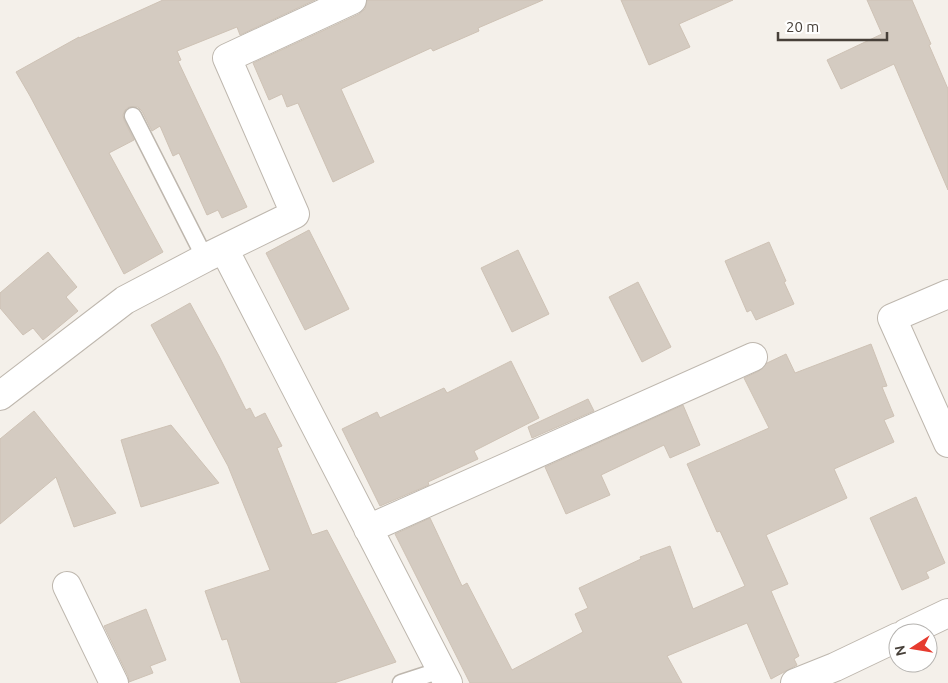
<svg xmlns="http://www.w3.org/2000/svg" width="948" height="683" viewBox="0 0 948 683" font-family="Ubuntu,sans-serif">
	<style>
		.building { fill: #d4cbc1; stroke: #cec2b5 }
		.lines { fill: none; stroke-linecap: round; stroke-linejoin: round }
		.lane-casing { stroke: #beb7ae; stroke-width: 19 }
		.street-casing { stroke: #beb7ae; stroke-width: 30 }
		.lane { stroke: #fff; stroke-width: 16 }
		.street { stroke: #fff; stroke-width: 28 }
	</style>
	<rect width="100%" height="100%" fill="#f4f0ea"/>
	<path class="building" d="M163 0H315L240 35 237 27 177 51 181 60 178 61 247 207 222 218 218 210 207 215 179 153 173 156 160 126 152 131 142 111 138 107H129L125 110 123 115 124 120 134 140 109 153 163 252 124 274 30 96 16 72 79 37V38Z
		M367 0H543L478 28 479 31 433 51 431 48 341 89 374 162 333 182 298 103 287 107 282 94 269 100 253 63 359 14 365 9Z
		M621 0H733L679 24 690 47 649 65Z
		M867 0H912L931 44 929 45 948 89V190L894 64 841 89 827 60 882 34Z
		M309 230 349 309 305 330 266 253Z
		M769 242 786 281 784 282 794 304 756 320 751 310 747 312 725 261Z
		M518 250 549 314 512 332 481 268Z
		M48 252 77 287 66 297 78 311 43 340 33 328 23 335 0 308V293Z
		M638 282 671 347 642 362 609 297Z
		M190 303 219 356 246 410 250 408 255 418 265 413 282 446 277 448 312 535 327 530 396 662 334 683H241L227 639 222 640 205 591 270 570 228 466 151 325Z
		M871 344 887 386 882 387 894 416 884 420 894 442 834 469 847 498 766 535 788 584 771 591 799 656 794 659 797 665 771 679 747 623 667 656 682 683H470L395 534 430 518 462 586 467 583 512 670 583 632 575 614 588 608 579 588 641 559 640 557 670 546 693 609 745 586 720 531 717 532 687 464 769 428 744 378 759 371 767 363 786 354 795 373Z
		M511 361 539 418 474 451 478 459 428 482 429 485 380 506 342 429 377 412 380 418 444 388 447 393Z
		M588 399 594 411 532 438 528 427Z
		M683 405 700 445 670 458 664 445 601 475 610 495 566 514 545 467Z
		M34 411 116 513 74 527 56 477 0 524V439Z
		M171 425 219 483 141 507 121 440Z
		M916 497 945 563 926 572 929 578 902 590 870 518Z
		M146 609 166 660 150 666 153 673 129 682 128 676 104 626Z"/>
	<g class="lines">
		<g class="lane-casing">
			<path id="lane" d="M133 116 205 258
				M401 683 441 670"/>
		</g>
		<g class="street-casing">
			<path id="street" d="M224 249 448 683
				M948 294 892 318 948 443
				M0 396 125 300 205 258 295 214 227 58 352 0
				M368 529 753 357
				M67 586 114 683
				M906 633 948 613
				M795 683 835 667 898 637"/>
		</g>
		<use href="#lane" class="lane"/>
		<use href="#street" class="street"/>
	</g>
	<g transform="translate(913 648) rotate(258)"><circle r="24" fill="#ffffff" stroke="#b5b3b0"/>
	<path d="M0-4L9 19L0 12L-9 19Z" fill="#e63b2f"/>
	<text y="-8" font-size="14" font-weight="bold" text-anchor="middle" fill="#474039">N</text>
	</g>
	<path d="M778 32v8h109v-8" fill="none" stroke="#474039" stroke-width="2.5"/>
	<text x="786" y="32" font-size="15" fill="#474039" stroke="#ffffff" stroke-width="4" paint-order="stroke">20 m</text>
</svg>
